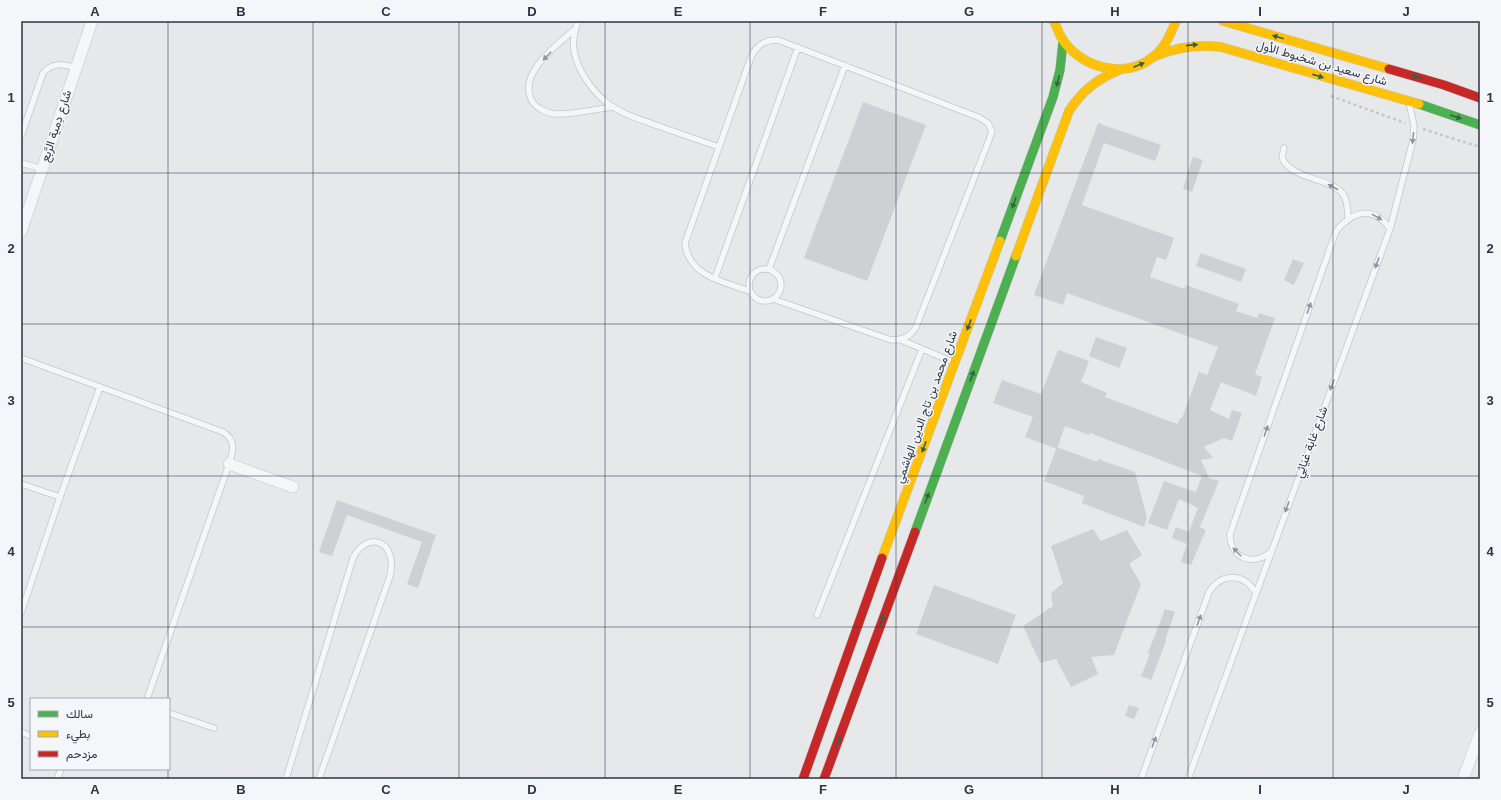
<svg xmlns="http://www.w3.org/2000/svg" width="1501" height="800" viewBox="0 0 1501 800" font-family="Helvetica,Vazirmatn,sans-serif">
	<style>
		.building { fill: #ced0d3 }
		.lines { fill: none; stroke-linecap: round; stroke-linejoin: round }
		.lane-casing { stroke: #c4c6c8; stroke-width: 7 }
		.street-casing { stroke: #c4c6c8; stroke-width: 12 }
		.fast-casing { stroke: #c4c6c8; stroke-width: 10 }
		.slow-casing { stroke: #c4c6c8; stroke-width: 10 }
		.jam-casing { stroke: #c4c6c8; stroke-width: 10 }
		.path { stroke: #c5c6ca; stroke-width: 2.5; stroke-dasharray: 3 3; stroke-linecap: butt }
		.lane { stroke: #f5f6f7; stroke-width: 5.5 }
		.street { stroke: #f5f6f7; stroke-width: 11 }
		.fast { stroke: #4caf50; stroke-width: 9 }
		.slow { stroke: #ffc107; stroke-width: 9 }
		.jam { stroke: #c62828; stroke-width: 9 }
		.oneway { fill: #375f49 }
		.oneway2 { fill: #90959e }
		.grid { fill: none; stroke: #2b3445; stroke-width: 1; stroke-opacity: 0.55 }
		.labels { text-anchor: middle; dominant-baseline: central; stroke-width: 3; stroke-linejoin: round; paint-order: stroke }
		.street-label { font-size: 12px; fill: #2b3445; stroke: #f4f6f9 }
		.neatline { fill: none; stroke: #2b3445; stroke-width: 1.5 }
		.grid-label { font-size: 13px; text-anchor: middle; font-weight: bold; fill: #2b3445 }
	</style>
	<rect width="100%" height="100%" fill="#e6e8ea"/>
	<path class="building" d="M863 102 926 125 867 281 804 258Z
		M1098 123 1161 145 1155 161 1104 143 1082 205 1174 238 1166 260 1157 257 1150 277 1185 289 1186 285 1239 304 1236 311 1257 318 1259 313 1275 318 1255 374 1262 377 1256 396 1221 382 1210 410 1229 419 1232 410 1242 413 1232 441 1224 438 1204 447 1213 458 1201 460 1209 478 1219 481 1200 527 1206 530 1191 565 1181 562 1187 544 1172 538 1176 527 1189 532 1198 508 1179 499 1167 530 1148 523 1164 481 1196 492 1202 476 1090 433 1089 435 1065 426 1057 449 1025 437 1033 417 993 403 1002 380 1041 394 1058 350 1089 361 1081 382 1107 393 1105 397 1177 424 1180 418H1182L1199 372 1207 375 1218 347 1067 293 1063 305 1034 295Z
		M1193 157 1203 160 1192 192 1183 189 1187 177H1186Z
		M1201 253 1246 269 1241 282 1196 266Z
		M1293 259 1304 263 1294 285 1284 280Z
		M1096 337 1127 348 1119 368 1089 356Z
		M1057 447 1097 462 1098 459 1135 472 1147 518 1144 527 1082 503 1084 496 1044 481Z
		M337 500 436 535 418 588 407 584 422 542 347 515 332 556 319 552Z
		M1093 529 1101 541 1127 530 1142 555 1129 564 1141 584 1114 655 1091 657 1098 674 1071 687 1056 659 1040 663 1023 626 1053 606 1051 593 1063 583 1051 546Z
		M934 585 1016 615 998 664 916 634Z
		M1165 609 1175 612 1165 640 1166 641 1151 680 1141 676 1150 654 1148 653Z
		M1129 705 1139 708 1134 719 1125 716Z"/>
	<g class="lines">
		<g class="lane-casing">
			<path id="lane" d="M578 21C571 41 572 52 581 71 587 82 595 93 606 102 621 114 640 119 658 126 678 133 699 140 719 147
				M575 29C557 45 519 72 531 99 535 108 546 113 556 114 572 115 596 109 613 107
				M21 136 43 73C53 62 63 64 76 68
				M1284 148 1282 158C1293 182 1337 177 1345 198 1348 205 1348 213 1348 220
				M21 163 42 169
				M749 285a16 16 0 1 1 32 0a16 16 0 1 1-32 0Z
				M769 269 845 65
				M715 278 798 47
				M750 291C724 282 688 276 685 243L751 57C757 45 764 40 778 40L978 117 988 123 992 131 989 140 916 327C910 337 903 340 891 340L773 299
				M901 340 953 362
				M21 358 223 432C237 441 233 451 229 464L147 699
				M21 484 60 497
				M1271 552C1252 567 1230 558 1230 534L1335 234C1337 229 1340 226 1345 222 1361 208 1378 211 1390 229
				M21 613 60 497 100 387
				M817 615 922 349
				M169 713 214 728
				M21 732 31 736
				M57 779 61 769
				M286 779 353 558C368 529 398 541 390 576L319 779
				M1141 779 1209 592C1222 572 1244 573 1256 593
				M1188 779 1390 229 1413 140 1414 126 1409 102"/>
		</g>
		<g class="street-casing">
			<path id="street" d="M21 232 92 21
				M229 464 293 487
				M1463 779 1480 733"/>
		</g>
		<g class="fast-casing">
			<path id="fast" d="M1419 104 1480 125
				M1000 241 1053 97 1060 70 1063 42
				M915 532 1016 256"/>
		</g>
		<g class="slow-casing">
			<path id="slow" d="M1054 21C1057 28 1060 37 1065 43 1086 69 1126 79 1153 57 1165 48 1170 35 1176 21
				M1223 21 1389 69
				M1155 56C1177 47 1197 44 1221 47L1419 104
				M1016 256 1069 111C1082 91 1097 79 1119 70
				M882 558 1000 241"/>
		</g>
		<g class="jam-casing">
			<path id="jam" d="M1389 69 1444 85 1480 98
				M803 779 882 558
				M824 779 915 532"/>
		</g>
		<path class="path" d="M1331 96 1405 123
			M1423 129 1480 147"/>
		<use href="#lane" class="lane"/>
		<use href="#street" class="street"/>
		<use href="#fast" class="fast"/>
		<use href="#slow" class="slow"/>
		<use href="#jam" class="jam"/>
	</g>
	<defs><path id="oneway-solid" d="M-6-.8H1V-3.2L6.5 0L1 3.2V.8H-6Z"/></defs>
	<g class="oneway">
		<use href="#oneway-solid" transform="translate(1278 37) rotate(-164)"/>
		<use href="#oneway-solid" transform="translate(1192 45) rotate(-5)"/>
		<use href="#oneway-solid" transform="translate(1139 65) rotate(-23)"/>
		<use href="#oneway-solid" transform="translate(1318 76) rotate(17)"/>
		<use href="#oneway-solid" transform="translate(1417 77) rotate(-164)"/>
		<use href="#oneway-solid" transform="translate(1058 81) rotate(104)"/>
		<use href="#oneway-solid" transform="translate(1456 117) rotate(19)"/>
		<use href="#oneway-solid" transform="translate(1014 203) rotate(110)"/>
		<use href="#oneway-solid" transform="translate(969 325) rotate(110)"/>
		<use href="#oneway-solid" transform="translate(972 376) rotate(-70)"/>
		<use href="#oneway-solid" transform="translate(924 447) rotate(110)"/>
		<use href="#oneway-solid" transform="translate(927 498) rotate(-70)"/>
		<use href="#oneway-solid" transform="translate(882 620) rotate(-70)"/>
		<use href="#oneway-solid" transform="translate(838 742) rotate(-70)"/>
	</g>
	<g class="oneway2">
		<use href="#oneway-solid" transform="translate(547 56) rotate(134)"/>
		<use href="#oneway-solid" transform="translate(1413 138) rotate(96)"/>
		<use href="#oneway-solid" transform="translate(1333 187) rotate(-152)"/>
		<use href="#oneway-solid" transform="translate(1377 217) rotate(29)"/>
		<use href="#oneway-solid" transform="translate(1377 263) rotate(110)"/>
		<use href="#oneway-solid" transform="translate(1309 308) rotate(-71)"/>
		<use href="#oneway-solid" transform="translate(1332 385) rotate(110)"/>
		<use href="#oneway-solid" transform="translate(1266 431) rotate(-71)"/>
		<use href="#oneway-solid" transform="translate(1287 507) rotate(110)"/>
		<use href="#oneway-solid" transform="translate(1237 552) rotate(-134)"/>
		<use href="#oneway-solid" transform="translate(1199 620) rotate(-70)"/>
		<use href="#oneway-solid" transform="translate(1154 742) rotate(-70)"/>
	</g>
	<path class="grid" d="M168 21V699M313 21V779M459 21V779M605 21V779M750 21V779M896 21V779M1042 21V779M1188 21V779M1333 21V779M21 173H1480M21 324H1480M21 476H1480M21 627H1480M168 769V779"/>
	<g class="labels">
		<g class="street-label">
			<text transform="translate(1322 63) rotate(16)">شارع سعيد بن شخبوط الأول</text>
			<text transform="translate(56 126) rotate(-72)">شارع دِمية الرَّبع</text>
			<text transform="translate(926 407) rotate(-70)">شارع محمد بن تاج الدين الهاشمي</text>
			<text transform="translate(1311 442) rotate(-70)">شارع غابة غيَاثِي</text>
		</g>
	</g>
	<rect width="1501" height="800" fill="none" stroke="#f4f6f9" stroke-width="44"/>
	<rect x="30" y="698" width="140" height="72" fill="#f4f6f9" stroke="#a4a8b1"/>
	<rect x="38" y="711" width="20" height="6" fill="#4caf50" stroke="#a4a8b1"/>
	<text x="66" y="718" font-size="12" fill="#2b3445">سالك</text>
	<rect x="38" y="731" width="20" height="6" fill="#ffc107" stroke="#a4a8b1"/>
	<text x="66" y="738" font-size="12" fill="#2b3445">بطيء</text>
	<rect x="38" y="751" width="20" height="6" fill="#c62828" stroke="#a4a8b1"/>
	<text x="66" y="758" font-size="12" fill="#2b3445">مزدحم</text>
	<rect x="22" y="22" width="1457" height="756" class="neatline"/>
	<g class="grid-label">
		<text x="95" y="16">A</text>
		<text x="241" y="16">B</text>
		<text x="386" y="16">C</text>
		<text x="532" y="16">D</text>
		<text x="678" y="16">E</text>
		<text x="823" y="16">F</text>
		<text x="969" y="16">G</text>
		<text x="1115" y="16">H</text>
		<text x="1260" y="16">I</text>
		<text x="1406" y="16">J</text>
		<text x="11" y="102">1</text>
		<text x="1490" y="102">1</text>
		<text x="11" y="253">2</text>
		<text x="1490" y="253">2</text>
		<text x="11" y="405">3</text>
		<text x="1490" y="405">3</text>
		<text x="11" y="556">4</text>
		<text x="1490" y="556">4</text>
		<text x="11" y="707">5</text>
		<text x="1490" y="707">5</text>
		<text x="95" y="794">A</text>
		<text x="241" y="794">B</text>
		<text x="386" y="794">C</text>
		<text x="532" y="794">D</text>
		<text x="678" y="794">E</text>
		<text x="823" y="794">F</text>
		<text x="969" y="794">G</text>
		<text x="1115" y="794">H</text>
		<text x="1260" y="794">I</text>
		<text x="1406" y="794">J</text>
	</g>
</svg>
